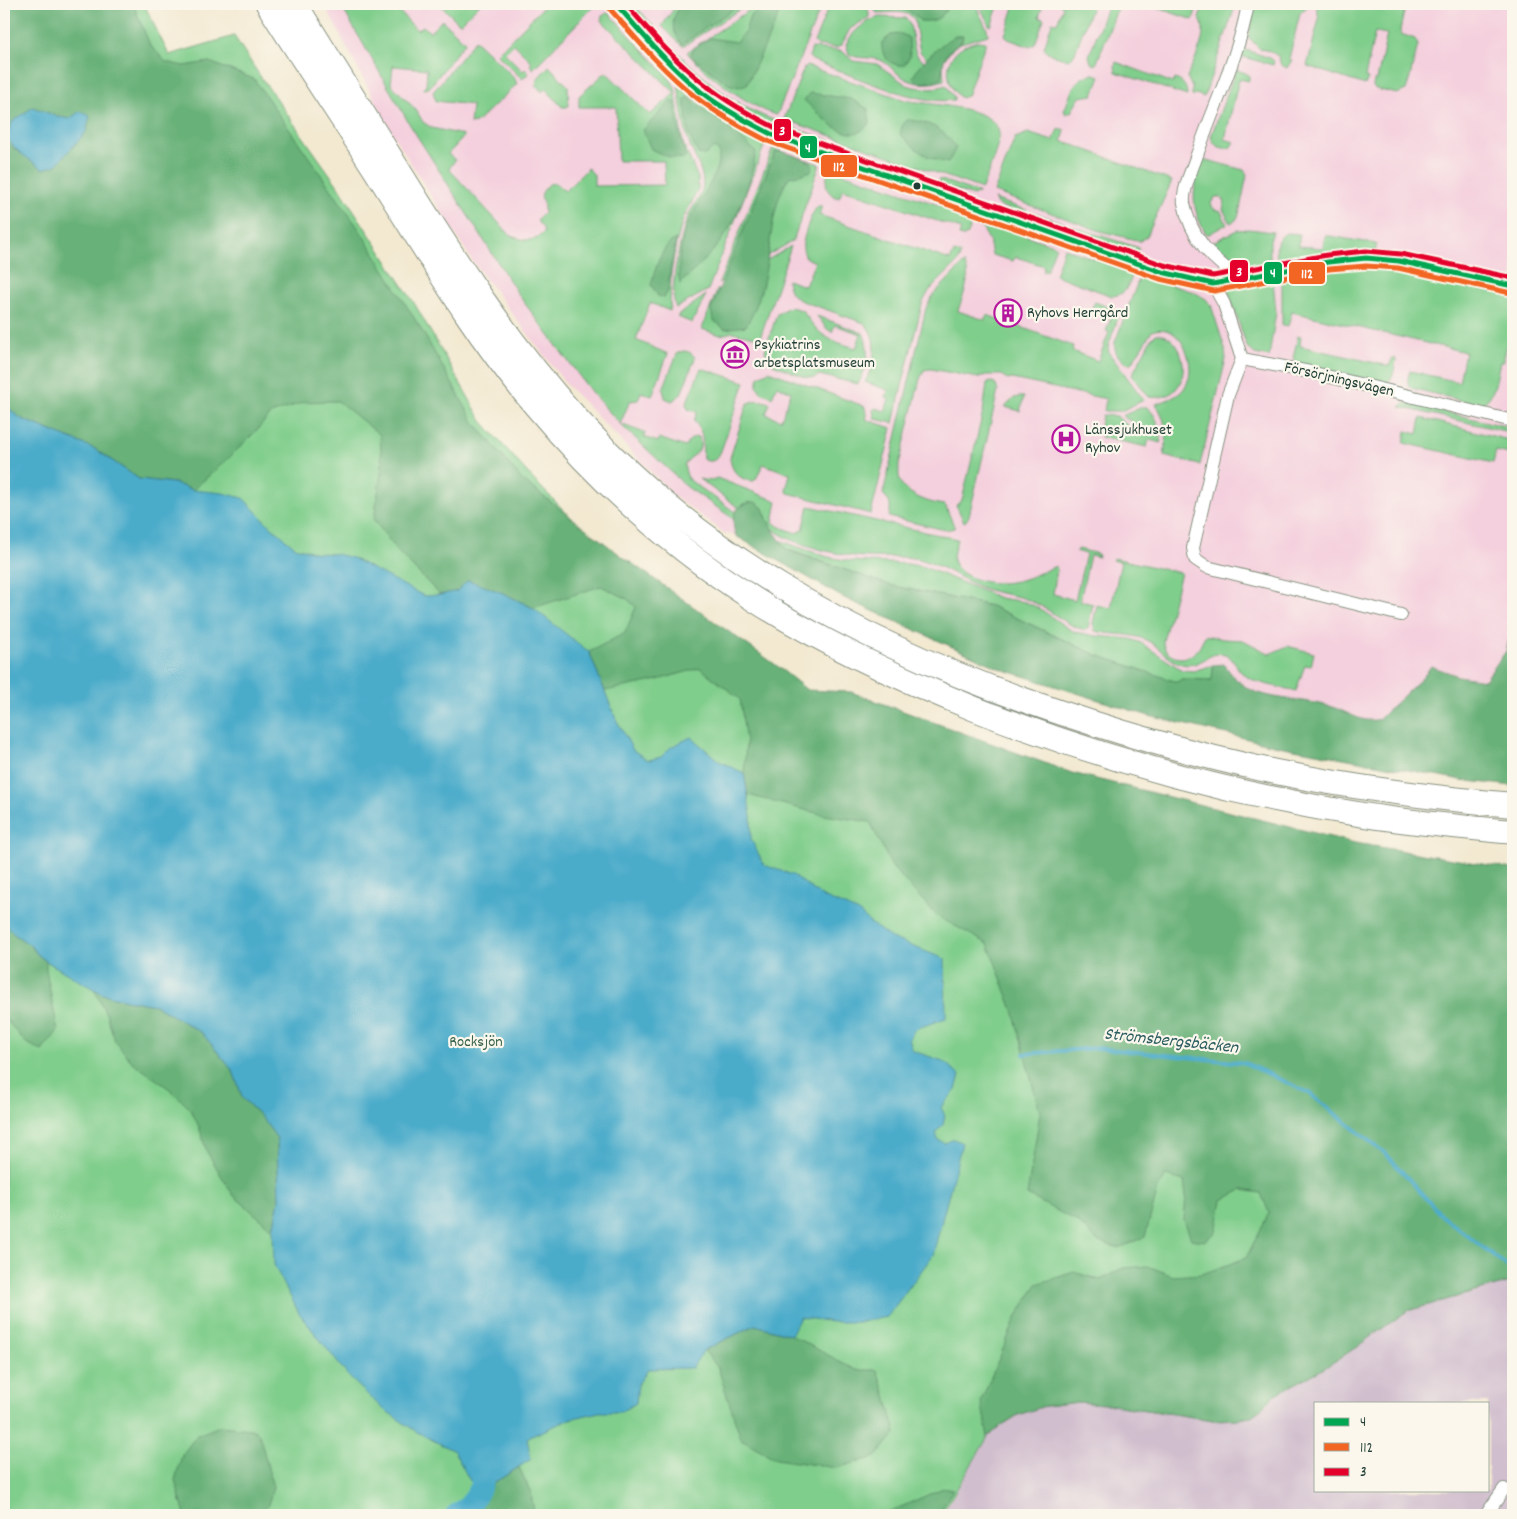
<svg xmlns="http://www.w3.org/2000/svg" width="1517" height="1519" viewBox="0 0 1517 1519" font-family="Dekko,sans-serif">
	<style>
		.built { fill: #f4cfdd }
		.industrial { fill: #d0bdcd; fill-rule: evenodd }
		.green { fill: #80ce8c; stroke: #508660 }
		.forest { fill: #68b178; stroke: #447756; fill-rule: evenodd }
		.water { fill: #4bacca; stroke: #35747f }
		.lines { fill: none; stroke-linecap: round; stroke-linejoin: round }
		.stream { stroke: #4bacca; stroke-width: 4 }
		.river { stroke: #4bacca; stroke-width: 22 }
		.street-casing { stroke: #899382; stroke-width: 14 }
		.highway-casing { stroke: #899382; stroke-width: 26 }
		.street { stroke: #fff; stroke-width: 12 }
		.highway { stroke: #fff; stroke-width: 24 }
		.bus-1-casing { stroke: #fbf7ec; stroke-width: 9 }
		.bus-2-casing { stroke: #fbf7ec; stroke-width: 9 }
		.bus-3-casing { stroke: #fbf7ec; stroke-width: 9 }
		.bus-1 { stroke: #00a651; stroke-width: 5 }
		.bus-2 { stroke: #f26522; stroke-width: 5 }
		.bus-3 { stroke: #e4002b; stroke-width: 5 }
		.bus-dot { fill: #1f3d34; stroke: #fbf7ec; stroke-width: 2 }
		.labels { text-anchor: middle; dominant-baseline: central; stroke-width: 4.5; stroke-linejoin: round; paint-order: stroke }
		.poi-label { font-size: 16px; fill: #1f3d34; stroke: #fbf7ec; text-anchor: start }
		.street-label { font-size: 16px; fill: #1f3d34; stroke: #fbf7ec }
		.park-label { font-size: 16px; fill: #37614a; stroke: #fbf7ec }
		.water-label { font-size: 18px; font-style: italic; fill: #2c5e61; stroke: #fbf7ec }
		.line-badge { stroke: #fbf7ec; stroke-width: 2 }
		.badge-label { font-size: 14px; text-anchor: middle; font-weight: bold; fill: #fff }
	</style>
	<rect width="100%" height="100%" fill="#fbf7ec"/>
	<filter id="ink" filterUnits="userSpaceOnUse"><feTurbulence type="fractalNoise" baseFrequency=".02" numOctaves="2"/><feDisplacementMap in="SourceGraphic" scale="10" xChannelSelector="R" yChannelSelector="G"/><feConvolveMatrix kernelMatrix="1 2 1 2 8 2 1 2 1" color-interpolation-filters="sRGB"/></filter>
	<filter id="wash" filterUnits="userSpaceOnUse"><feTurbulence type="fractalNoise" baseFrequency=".0096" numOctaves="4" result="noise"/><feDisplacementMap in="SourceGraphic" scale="20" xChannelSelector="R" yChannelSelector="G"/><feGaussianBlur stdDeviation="1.12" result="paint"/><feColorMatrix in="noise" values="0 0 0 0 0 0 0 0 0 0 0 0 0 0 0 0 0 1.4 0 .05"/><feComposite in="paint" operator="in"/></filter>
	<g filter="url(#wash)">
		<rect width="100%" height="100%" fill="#f3e9d1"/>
		<path class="built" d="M324 4H1513V786L1467 781 1278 746 1149 716 1001 669 842 597 736 536 724 533 673 495 566 384 473 262 393 135Z"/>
		<path class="industrial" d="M1513 1281V1515H942L988 1437 1002 1425 1018 1415 1038 1407 1078 1402 1106 1404 1213 1420 1238 1419 1261 1409 1276 1394 1321 1370 1349 1352 1407 1311ZM1316 1403H1488V1490H1316Z"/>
		<path class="green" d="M4 4H144L169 55 234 36 258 73 336 183 413 301 482 421 532 478 604 551 1513 1281 1407 1311 1349 1352 1321 1370 1276 1394 1261 1409 1250 1417 1238 1419 1213 1420 1106 1404 1078 1402 1038 1407 1018 1415 1002 1425 988 1437 941 1515H4Z
			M340 4H392L417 30 423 26 430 32 442 20 465 42 429 88 425 89 423 88 426 85 427 69 393 66 391 84 416 110 423 122 432 128 463 135V138L448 154 455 160 449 169 511 236C523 240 534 244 544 232L542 226 538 223V218L544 213C545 197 535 198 549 184L555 183 565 191 588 168 594 175V186L665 185 664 161H618L616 107H579V96L606 72 650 115 675 93 601 20 602 16 607 13 610 14 671 80 675 87 683 143 698 178V190L683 219 676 245 671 275 670 311 650 303 636 340 668 354 652 396 641 392 638 400 630 401 620 424 645 433 644 437 658 442 659 438 685 447C688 442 691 436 699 437 704 455 692 453 684 465L688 479 769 536 798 547 828 557 850 561 908 564 924 567 1000 598 1025 602 1039 608 1066 627 1075 632 1096 636 1131 639 1141 643 1182 670 1193 671 1213 665V680L1182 679 1177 682 1094 654 991 606 889 585 769 543 687 487 620 424 592 393 520 297 410 125Z
			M439 4H480L461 23 458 22Z
			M546 4H591L595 5 533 69 530 65 532 62 514 44 505 53 523 71 525 69 529 73 522 79 497 54Z
			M626 4H634C672 48 718 101 774 120L770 125 766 124C747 113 727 103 710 89 678 65 652 34 626 4Z
			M677 4H748L683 46 681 45 662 26Z
			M758 4H822L777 115C754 110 701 71 687 52Z
			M830 4H865L869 12V17L850 29 842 44 837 48 817 45 814 42Z
			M869 4H975L987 29 988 35 961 43 954 47 944 60 927 59 920 52 914 18C903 9 890 13 877 13Z
			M979 4H999L991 26 989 25Z
			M1015 4H1043L1039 17 1044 19 1035 44 1030 47 1008 39 1005 35Z
			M1059 4H1093L1074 55 1070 59C1062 59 1048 55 1044 48L1052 22 1057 23 1063 7Z
			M1108 4H1119L1096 65 1091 63 1089 56Z
			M1146 4H1198L1193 20Z
			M1204 4H1236L1204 97 1196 94 1192 96V87L1187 77C1193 62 1211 32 1199 18Z
			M1256 4H1310L1300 13 1289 59 1292 60 1287 68 1281 65 1278 56 1270 51 1260 49 1248 37Z
			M1316 4H1406L1400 30 1401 34 1415 39 1418 45 1409 81 1406 90 1397 94 1376 89 1373 87 1374 80H1377L1387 34 1375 32 1365 77 1368 78 1365 85 1307 66 1319 19Z
			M879 17 906 18C916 30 909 55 924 61 930 64 938 63 943 65L944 80C926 86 911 85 896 72 891 68 886 62 880 60 869 56 859 60 849 54L846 44C853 31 865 21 879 17Z
			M475 40 514 77 517 84 476 123 470 124 472 105 436 101 433 92Z
			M978 41 986 42 967 96 961 98C946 86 943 62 959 49 964 45 971 43 978 41Z
			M812 48 842 51 853 61 877 64 907 85 914 87 932 89 946 85 954 97V100C918 106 848 74 812 60L809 57Z
			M1243 49 1270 58 1274 61 1273 65 1243 57 1241 53Z
			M1116 62 1173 83 1175 79C1184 82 1187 87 1187 96L1116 72 1115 66Z
			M549 66 568 86 569 106 566 107H562L545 88 542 92 536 85 537 79Z
			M807 66 905 100C925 105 996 105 999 133 1001 143 986 177 982 189L784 119 804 68Z
			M1236 70 1246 73 1249 76V81L1239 79 1225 139 1234 142 1230 148C1220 149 1213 146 1211 136Z
			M1094 74 1100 76 1093 95 1080 97 1071 112 1066 114 1064 111C1071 95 1073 76 1094 74Z
			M678 86C705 109 733 129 765 144L708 290 676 308C668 293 681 231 689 214 694 204 703 195 703 183 703 170 693 155 689 143 683 125 681 105 678 86Z
			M783 124 909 169 907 174 792 135 785 130Z
			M1058 129 1065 131 1062 141 1172 181 1147 236 1140 241 1100 231 994 192 1015 138 1028 133 1053 141Z
			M773 148 819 164V167L793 241 719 283Z
			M1203 159 1244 170 1247 175 1239 214 1236 220 1230 223 1223 209 1225 201 1220 197H1215L1211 203C1212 208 1215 211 1220 210L1227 224 1207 235C1189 206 1192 190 1203 159Z
			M830 169 969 215 972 219 968 234 963 237 959 236 961 229 843 189 839 198C824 194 824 181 830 169Z
			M939 179 979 193 973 196 938 184Z
			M994 199 1064 223V226L999 206 997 204Z
			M818 206H822L819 215 950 260 954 252 961 254 957 263 929 291 922 304 893 423 875 419 873 410 876 408 885 411 889 399 886 397 888 390 865 382C874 365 880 338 864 323L802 301C791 296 789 291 787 280L805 286 815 262 806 258C804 253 802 248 803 243 805 232 811 213 818 206Z
			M984 222H988L1056 246 1047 270 1043 272 1044 266 1016 257 1013 261 992 255 989 240 981 226Z
			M1071 226 1139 248 1136 253 1070 230Z
			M1249 229 1273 232 1270 241V265C1241 269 1231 266 1213 242L1237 230Z
			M1287 233 1299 234V246L1323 248 1325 236H1330L1376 244V251L1336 253 1278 264C1276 251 1273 239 1287 233Z
			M791 246 760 338 733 332 720 335 702 329 717 290Z
			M1064 248 1133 273C1129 284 1127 295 1112 296L1055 275Z
			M964 263C973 277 962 297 958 311L985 320 987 315 1073 346 1072 351 1098 361 1109 332 1106 331 1112 315 1092 307 1095 302 1119 311V315L1108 347 1109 353 1144 400 1121 411H1104L1106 399 1012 379 1008 380 1002 375H986L978 378 931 369 924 370 920 379 899 465C899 471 898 479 902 485 911 497 932 504 945 505L955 528 945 530 889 517C891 506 891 502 883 494L926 308 933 295Z
			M1355 267 1395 270 1513 296V318L1503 362H1500C1496 377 1496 399 1479 405L1411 388C1406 383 1408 377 1410 371L1459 382 1465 352 1292 312 1288 326 1282 325V280L1284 278Z
			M1140 276 1194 292 1206 299 1211 305 1219 330 1225 349 1226 359 1200 465 1164 456C1167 436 1167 421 1156 404 1166 400 1179 397 1185 387 1199 366 1181 320 1152 331L1133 361 1130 364C1120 362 1113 351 1115 342Z
			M1273 280 1276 312 1269 357 1255 354 1247 347 1228 291 1229 288Z
			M706 295 692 323 678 317V315Z
			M791 307 802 310C821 337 825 339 856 348L861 334 835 325 832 332 827 329 817 316 863 333C871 350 867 369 858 384L819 375 815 378 805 377 773 364 766 354 765 350 777 314 787 308Z
			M1156 334C1190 333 1197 404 1149 397L1132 375 1151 339Z
			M1298 336 1301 337 1300 346 1389 366 1392 359 1395 358 1396 360C1394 369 1394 381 1384 384L1298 364 1293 358Z
			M683 351C688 351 692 353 695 358L694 361 681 394 676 399 672 401 665 398 663 389 677 354Z
			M701 368 745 382 721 451C717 460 712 464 703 459 702 444 705 433 694 421L697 412 688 409 686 404Z
			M769 371 861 405 865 407 867 420 892 428 871 514 788 493 786 490 790 474 763 464 756 479 754 481C740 481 731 471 730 458L747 404C756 399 760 400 770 403L766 414 781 420 791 392 777 386 772 397 761 392 757 386 759 376Z
			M992 382 995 383 998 391 969 516 966 521 964 522 956 505 961 502 963 496 983 412 987 383Z
			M1019 397H1024L1020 411 1005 407 1014 398Z
			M1406 403 1513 428V433L1400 407Z
			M1142 407H1147C1153 412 1158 420 1158 428L1156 430 1138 426 1122 416Z
			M1102 415 1117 416C1128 429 1144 433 1160 434L1161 443 1149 440 1147 447 1101 437 1102 431 1099 430Z
			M1421 418 1513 441V455L1496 451 1493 463 1404 443 1406 431 1418 434Z
			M717 478 777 501 773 522 778 526 796 533 803 530 809 506 957 539C956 546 951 557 954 563 964 581 993 585 1011 582 1027 580 1041 572 1056 566L1057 570 1053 594 1075 600 1086 554 1076 551 1079 549 1098 554 1099 557 1090 555 1080 601 1093 604 1088 629 1085 630C1067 626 1052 611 1035 603 1020 595 1004 595 988 590 965 582 946 567 922 560 906 555 886 558 869 557 845 557 790 545 772 528 768 523 765 514 762 507L745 503 739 508 699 479 709 481Z
			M1114 558 1181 573 1163 641C1163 657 1183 663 1194 653 1200 649 1202 642 1205 635L1223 639 1243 640 1270 654 1287 646 1314 653 1311 666 1305 665 1296 691C1281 687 1253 684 1242 673 1236 668 1232 656 1225 654 1209 650 1200 669 1182 664 1168 661 1160 647 1148 641 1131 632 1113 636 1095 631L1093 623 1097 605 1111 608 1121 562 1112 560Z"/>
		<path class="forest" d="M4 4H133L150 45 166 62 184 66 209 62 254 79 359 229 424 334 474 422 522 480 623 557 776 665 807 690 851 692 1072 773 1355 843 1513 869V1281L1407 1311 1349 1352 1321 1370 1276 1394 1261 1409 1250 1417 1238 1419 1213 1420 1106 1404 1078 1402 1045 1406 1018 1415 1002 1425 988 1437 981 1401 1017 1316 1037 1284 1074 1272 1100 1280 1123 1268 1148 1266 1173 1276 1202 1274 1246 1258 1269 1213 1261 1193 1242 1190 1222 1200 1216 1232 1204 1241 1191 1239 1184 1220 1186 1196 1184 1181 1166 1176 1158 1188 1145 1237 1119 1248 1099 1242 1078 1222 1027 1195 1040 1113 1013 1010 988 944 937 916 892 867 870 822 824 815 748 795 744 773 746 743 740 699 700 668 654 681 605 691 589 652 625 633 636 607 626 598 601 586 533 608 503 593 457 591 440 595 399 553 374 520 382 465 380 435 338 401 304 402 271 414 256 431 230 457 193 490 174 483 139 479 95 449 20 418 4 404ZM33 108 53 115 69 119 56 165 43 169 29 158 11 147Z
			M681 4H741L682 44C670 29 671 19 681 4Z
			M767 4H781L776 22 747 84 739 87 728 84 690 56 694 48 710 38 736 42 745 32 750 16Z
			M889 4H950C941 18 938 22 920 21 912 11 904 8 891 8Z
			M902 34 909 38 910 56 904 65C891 67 880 56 882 42L891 35Z
			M963 35 962 41C943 54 944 58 941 79L932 82 918 83 913 78C915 67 945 40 955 36 957 36 960 36 963 35Z
			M810 93 851 99 868 109 870 123C867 125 864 129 861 131 842 141 817 112 804 100Z
			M685 98H688C711 116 736 132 756 152 751 182 739 217 720 242 709 257 693 271 680 284 676 267 682 234 690 219 701 196 719 177 719 151L714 148 705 155 698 154 689 135 684 99Z
			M671 101 675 102 680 136 686 157C676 162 661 154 651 149L643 130Z
			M907 120C929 121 945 130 956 148L948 163C924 158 916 149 900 134L902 126Z
			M782 151 809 161 813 165 811 171 802 174 789 177C785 184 780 193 778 201 766 243 770 288 746 326L725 329 713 320 711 309 775 152Z
			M676 239 670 271 668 291 664 298 658 296 651 285C655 271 661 245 676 239Z
			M755 502 762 507 771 527 787 550 889 585 991 606 1094 654 1177 682 1182 679 1212 680 1213 665 1224 664C1233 677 1241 686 1256 692 1280 701 1310 699 1335 708 1350 713 1363 724 1379 719L1424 676 1431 666 1458 676 1485 680 1506 651 1513 623V786L1467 781 1278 746 1149 716 1001 669 842 597 736 536C729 517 735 503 755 502Z
			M4 923 14 934 30 945 36 953 46 961V970L58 1031 42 1051 25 1042 4 1017Z
			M94 989 103 994 126 1000 155 1005 202 1033 233 1071 243 1099 259 1114 277 1138 279 1200 273 1230 233 1195 207 1152 199 1127 191 1110 171 1090 132 1062 115 1041 107 1016Z
			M755 1325 791 1335 856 1370H877L886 1395 896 1433 876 1457 836 1468 776 1459 741 1439 718 1368 704 1350Z
			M220 1426 251 1429 259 1433 273 1487 268 1505 254 1515H185L175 1480 182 1455 197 1435Z
			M519 1467 531 1493 534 1513 533 1515H474L495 1482Z
			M943 1488 953 1490 938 1515H883Z"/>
		<path class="water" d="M33 107 53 115 69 119 80 111 90 116 86 132 56 165 43 169C30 159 14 152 7 137L12 122Z
			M4 404 20 418 95 449 139 479 174 483 193 490 223 493 243 498 265 521 295 547 318 553 336 554 352 558 424 596 440 595 457 591 468 580 503 593 533 608 589 652 616 719 633 750 648 760 661 757 671 747 691 737 719 761 744 773 751 816V839L764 865 793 875 823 897 859 912 870 923 891 938 945 959 946 1018 915 1029 909 1039 913 1051 943 1061 960 1075 956 1090 941 1107 945 1116 943 1125 936 1132 938 1140 945 1143 954 1139 962 1143 933 1255 887 1317 860 1322H832L800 1317 791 1335 755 1325 704 1350 692 1368 648 1369 638 1384 636 1403 620 1412H599L570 1419 527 1438 531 1459 477 1494 454 1451 417 1432 382 1408 349 1377 299 1313 274 1265 273 1230 279 1200 277 1138 259 1114 243 1099 233 1071 202 1033 155 1005 126 1000 103 994 81 982 46 961 36 953 30 945 14 934 4 923Z"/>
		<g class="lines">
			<path class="stream" d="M1024 1054 1097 1048 1245 1063 1309 1093 1387 1155 1441 1215 1507 1266H1513"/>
			<path class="river" d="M456 1515 469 1506 477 1494 489 1467"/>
		</g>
	</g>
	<g filter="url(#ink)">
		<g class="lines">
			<g class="street-casing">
				<path id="street" d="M616 4C640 32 663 60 692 84 716 105 744 120 773 135L1162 272 1213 284 1328 262 1366 258 1399 261 1513 286
					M1242 278C1213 263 1190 236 1184 203 1182 190 1193 167 1197 155 1214 105 1239 56 1248 4
					M1213 284 1224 304 1242 359 1310 372 1513 421
					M1242 359 1228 395 1193 548 1195 559 1207 567 1401 615
					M1486 1515 1504 1489"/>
			</g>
			<g class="highway-casing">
				<path id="highway" d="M268 4C304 62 343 119 380 177 429 255 476 336 536 406 598 480 673 548 755 600 824 644 898 678 975 709 1100 758 1230 795 1364 815 1413 823 1463 827 1513 832
					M295 4C329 59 363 113 397 168 451 255 507 342 577 419 698 554 854 639 1024 700 1106 729 1190 754 1276 772 1354 788 1434 798 1513 805"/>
			</g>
			<use href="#street" class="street"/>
			<use href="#highway" class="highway"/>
			<g class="bus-1-casing">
				<path id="bus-1" d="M616 4C643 35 669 66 701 92 723 109 748 122 773 135L1162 272 1213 284 1328 262 1366 258 1399 261 1513 286"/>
			</g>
			<g class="bus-2-casing">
				<path id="bus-2" d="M610 9C637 40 664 72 697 98 719 115 744 129 770 142L1160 279 1214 291 1329 269 1366 266 1398 268 1511 293"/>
			</g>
			<g class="bus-3-casing">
				<path id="bus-3" d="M626 4C651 33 676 63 707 86 728 103 752 116 776 128L1164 265 1213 276 1327 255 1366 251 1401 254 1513 278"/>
			</g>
			<use href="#bus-1" class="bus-1"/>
			<use href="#bus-2" class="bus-2"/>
			<use href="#bus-3" class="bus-3"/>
		</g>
	</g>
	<defs>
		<g id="building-ring" transform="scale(1.4375)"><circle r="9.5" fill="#fbf7ec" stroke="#b5179e" stroke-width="1.5"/><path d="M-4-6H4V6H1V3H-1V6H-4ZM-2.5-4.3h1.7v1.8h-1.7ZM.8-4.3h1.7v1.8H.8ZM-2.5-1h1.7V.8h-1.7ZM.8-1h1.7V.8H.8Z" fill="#b5179e"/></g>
		<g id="museum-ring" transform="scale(1.4375)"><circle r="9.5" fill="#fbf7ec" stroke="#b5179e" stroke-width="1.5"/><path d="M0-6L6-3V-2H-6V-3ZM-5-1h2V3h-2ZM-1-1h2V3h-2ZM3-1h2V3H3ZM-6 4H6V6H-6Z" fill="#b5179e"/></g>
		<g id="hospital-ring" transform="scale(1.4375)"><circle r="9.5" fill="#fbf7ec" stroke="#b5179e" stroke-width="1.5"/><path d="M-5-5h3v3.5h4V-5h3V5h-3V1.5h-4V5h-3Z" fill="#b5179e"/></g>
	</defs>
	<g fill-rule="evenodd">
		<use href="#building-ring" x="1008" y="313"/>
		<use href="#museum-ring" x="735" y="354"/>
		<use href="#hospital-ring" x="1066" y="439"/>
	</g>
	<circle class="bus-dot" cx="917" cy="186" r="4.5"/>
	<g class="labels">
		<g class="poi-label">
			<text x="1027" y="313">Ryhovs Herrgård</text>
			<text x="754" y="345">Psykiatrins<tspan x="754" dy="18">arbetsplatsmuseum</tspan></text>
			<text x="1085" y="430">Länssjukhuset<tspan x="1085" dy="18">Ryhov</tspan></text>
		</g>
		<g class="street-label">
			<text transform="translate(1339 380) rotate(13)">Försörjningsvägen</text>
		</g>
		<g class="park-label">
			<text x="476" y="1042">Rocksjön</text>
		</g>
		<g class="water-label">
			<text transform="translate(1171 1042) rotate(6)">Strömsbergsbäcken</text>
		</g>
	</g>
	<g class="line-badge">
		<rect x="773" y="118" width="19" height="24" rx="5" fill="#e4002b"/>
		<rect x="799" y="135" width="19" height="24" rx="5" fill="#00a651"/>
		<rect x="820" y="154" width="38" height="24" rx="5" fill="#f26522"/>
		<rect x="1229" y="259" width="20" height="24" rx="5" fill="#e4002b"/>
		<rect x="1263" y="261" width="20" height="24" rx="5" fill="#00a651"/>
		<rect x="1288" y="261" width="38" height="24" rx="5" fill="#f26522"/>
	</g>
	<g class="badge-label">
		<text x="782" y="135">3</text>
		<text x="808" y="152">4</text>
		<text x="839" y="171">112</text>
		<text x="1239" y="276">3</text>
		<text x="1273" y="277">4</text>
		<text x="1307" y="278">112</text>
	</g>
	<rect width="1517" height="1519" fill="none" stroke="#fbf7ec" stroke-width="20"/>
	<rect x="1314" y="1402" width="175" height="90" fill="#fbf7ec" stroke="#a3ada2"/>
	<rect x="1324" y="1418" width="25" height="8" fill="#00a651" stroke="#a3ada2"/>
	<text x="1360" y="1426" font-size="15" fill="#1f3d34">4</text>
	<rect x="1324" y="1443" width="25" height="8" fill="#f26522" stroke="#a3ada2"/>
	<text x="1360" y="1452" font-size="15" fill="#1f3d34">112</text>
	<rect x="1324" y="1468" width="25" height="8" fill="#e4002b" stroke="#a3ada2"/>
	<text x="1360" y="1476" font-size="15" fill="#1f3d34">3</text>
</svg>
